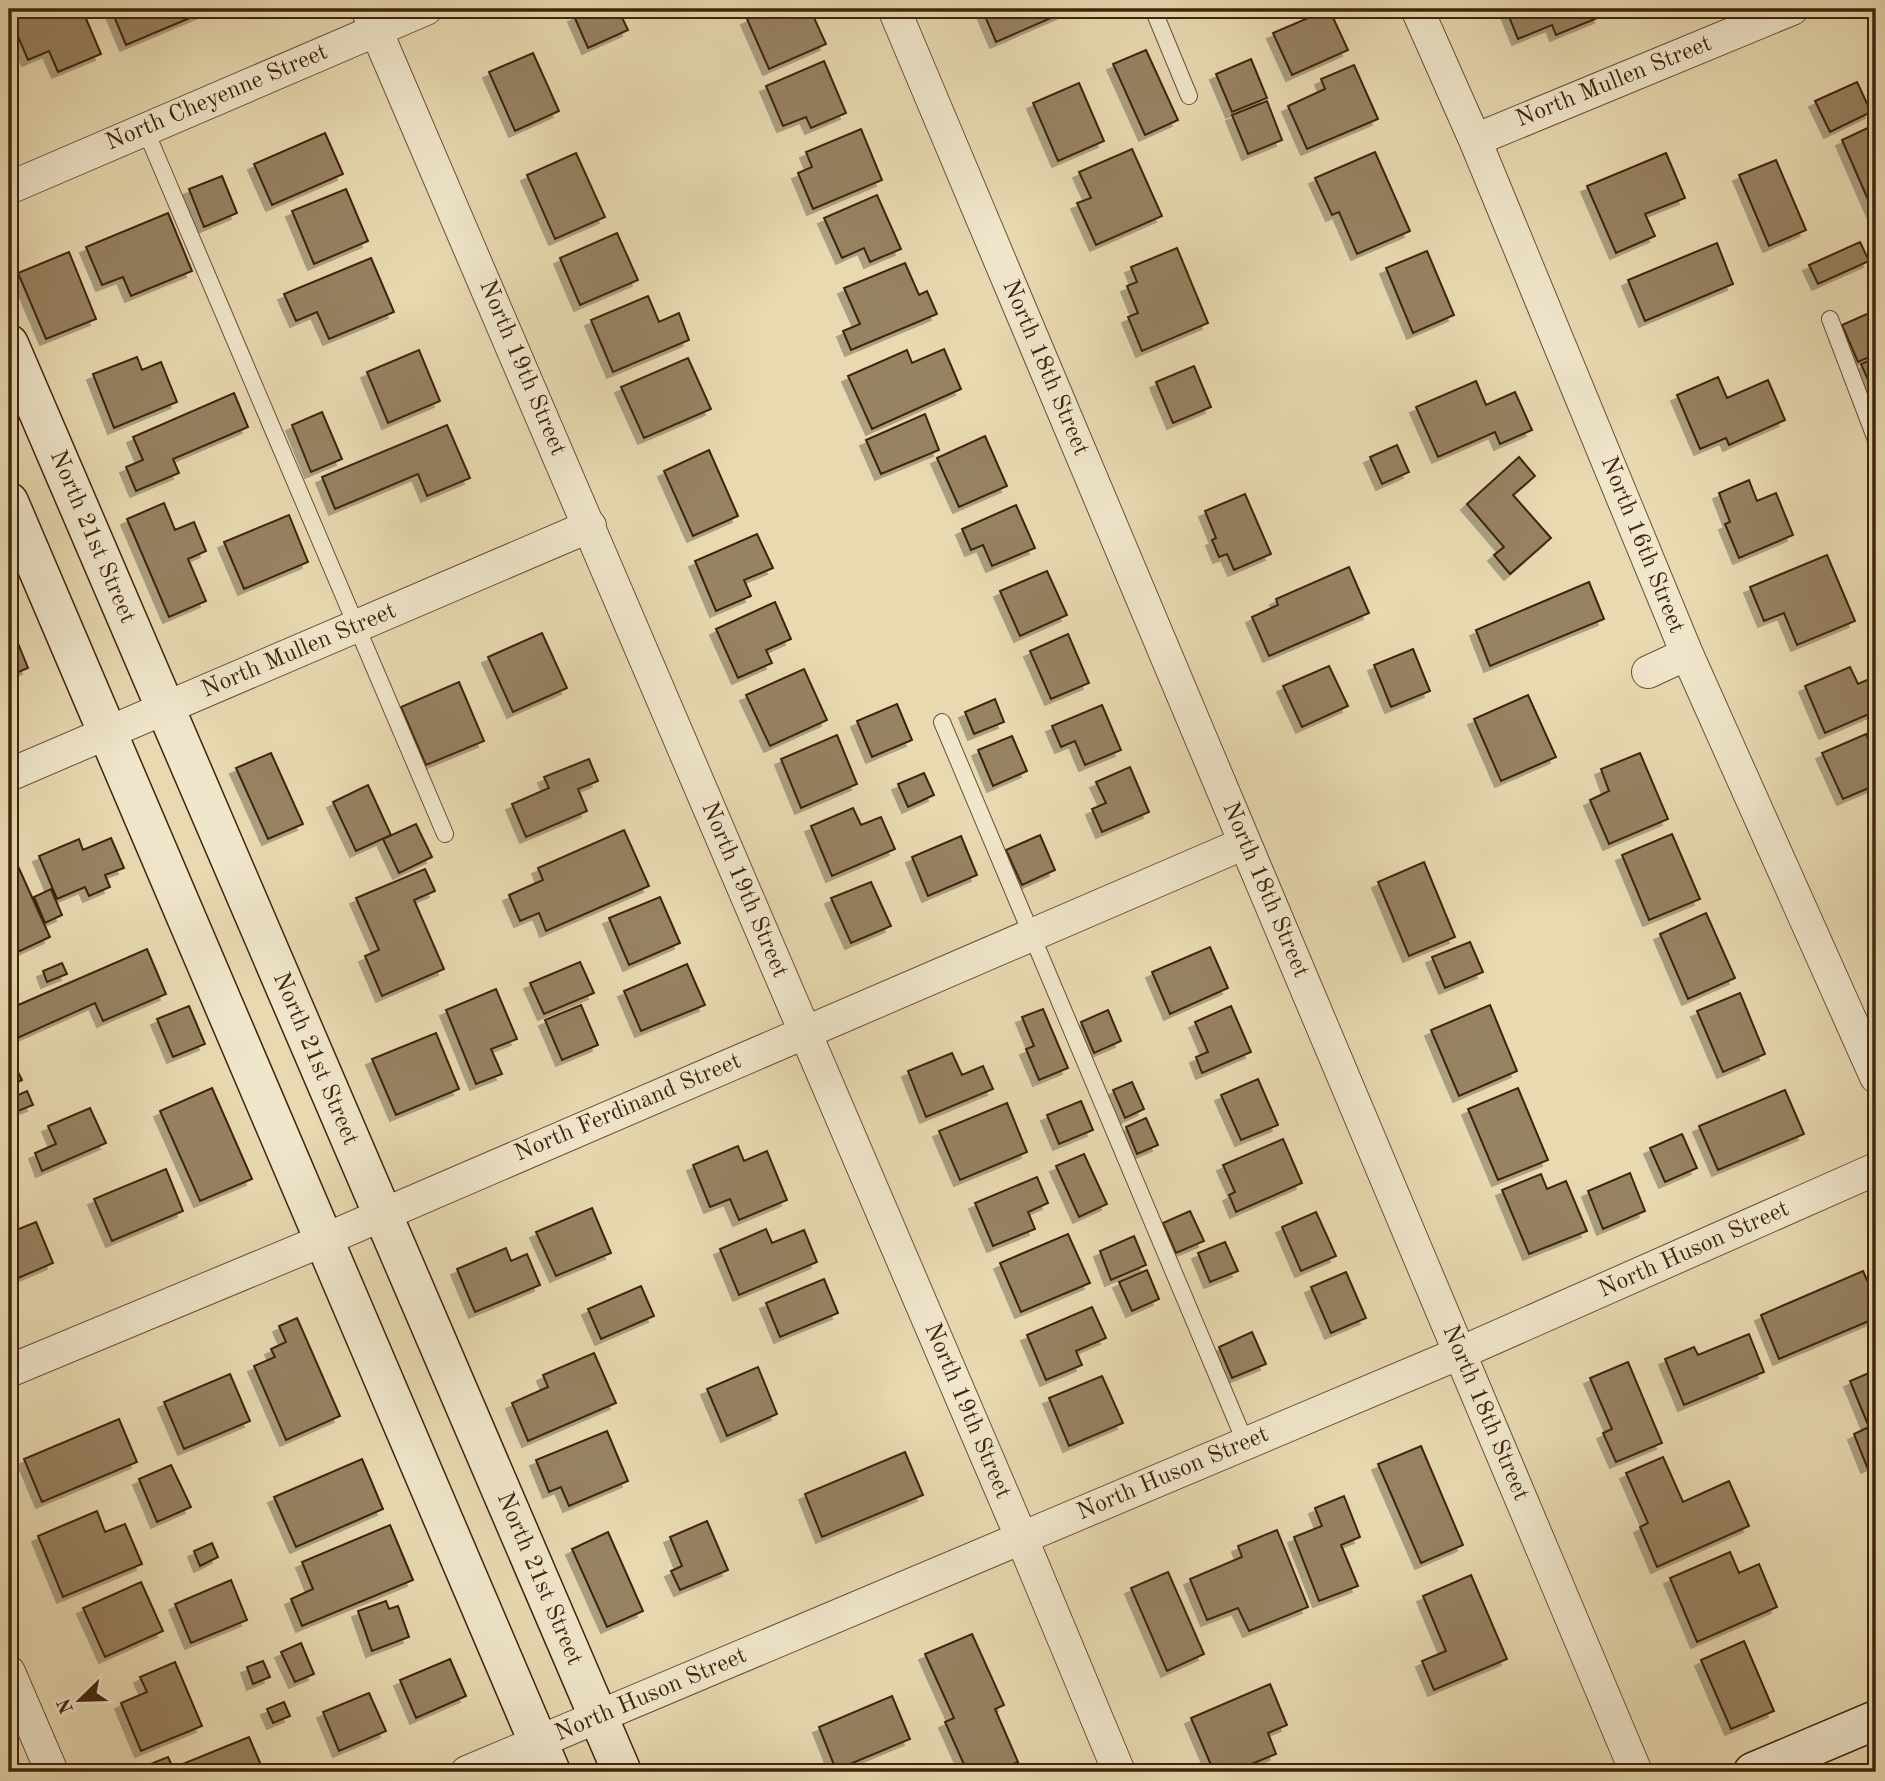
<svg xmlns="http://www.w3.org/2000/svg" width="1885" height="1781" viewBox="0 0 1885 1781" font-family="'Old Standard TT',serif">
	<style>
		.building { fill: #978262; stroke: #40240d; stroke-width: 2; filter: url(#shadow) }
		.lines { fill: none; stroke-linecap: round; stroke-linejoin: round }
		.lane-casing { stroke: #6a5136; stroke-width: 18 }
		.street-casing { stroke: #6a5136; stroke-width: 34 }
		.secondary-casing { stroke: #40240d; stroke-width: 41 }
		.lane { stroke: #f0e6cc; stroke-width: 16 }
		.street { stroke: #f0e6cc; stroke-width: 32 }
		.secondary { stroke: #f0e6cc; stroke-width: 38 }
		.labels { text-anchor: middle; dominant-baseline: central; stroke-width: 6; stroke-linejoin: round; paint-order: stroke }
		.street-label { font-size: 24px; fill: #40240d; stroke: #f0e6cc }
	</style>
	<defs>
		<filter id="shadow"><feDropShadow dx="-6" dy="6" stdDeviation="0" flood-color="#0004"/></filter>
	</defs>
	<rect width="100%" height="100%" fill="#e8d9b1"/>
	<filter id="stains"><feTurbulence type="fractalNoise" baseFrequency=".00286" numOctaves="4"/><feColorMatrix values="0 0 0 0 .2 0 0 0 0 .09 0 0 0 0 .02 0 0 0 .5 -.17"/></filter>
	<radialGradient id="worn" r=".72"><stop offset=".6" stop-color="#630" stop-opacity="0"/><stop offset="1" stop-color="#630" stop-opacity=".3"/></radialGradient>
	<path class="building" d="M36 9H82L101 54 58 72 49 51 28 60 11 20Z
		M111 9H211L126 45Z
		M591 9H618L628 30 588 48 574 16Z
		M770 9H810L826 44 769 69 747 19Z
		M982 9H1066L1067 11 996 42Z
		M1329 9 1348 50 1292 75 1273 33Z
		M1506 9H1597L1600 17 1556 35 1552 25 1518 39Z
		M1146 50 1178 120 1145 135 1113 64Z
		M533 53 559 111 515 131 489 72Z
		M1251 59 1267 98 1232 112 1216 74Z
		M824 61 846 113 811 128 806 117 783 126 766 86Z
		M1354 65 1378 119 1307 149 1288 106 1325 89 1321 79Z
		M9 66 18 87 9 91Z
		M1857 82 1871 112 1830 132 1815 101Z
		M1079 83 1104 141 1058 161 1033 103Z
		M1267 101 1282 140 1248 154 1232 115Z
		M1876 124V218L1842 140Z
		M861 129 882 180 813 209 798 173 812 167 806 152Z
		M325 133 343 174 272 205 254 164Z
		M1132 149 1162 216 1096 245 1077 203 1091 198 1079 172Z
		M1375 152 1410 231 1357 254 1339 212 1332 215 1315 178Z
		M576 153 605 217 555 239 527 175Z
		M1666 153 1685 198 1645 214 1655 236 1616 253 1587 186Z
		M1776 160 1806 230 1769 246 1739 175Z
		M222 176 237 213 204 227 189 189Z
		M346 189 368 241 314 264 292 211Z
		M877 195 901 249 870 262 864 248 842 258 824 218Z
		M168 213 192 271 131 296 123 277 102 285 86 247Z
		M617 233 638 280 580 305 560 258Z
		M1860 242 1869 261 1818 284 1809 265Z
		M1717 243 1733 284 1645 321 1628 280Z
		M1177 248 1208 323 1142 351 1128 317 1138 313 1127 286 1137 282 1131 267Z
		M1427 251 1454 315 1413 333 1386 268Z
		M69 252 96 319 46 339 18 273Z
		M371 258 394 312 329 339 317 312 296 321 284 294Z
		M905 263 919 295 927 291 937 314 851 350 843 331 860 324 844 288Z
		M648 296 659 322 679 313 689 340 613 372 591 320Z
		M1876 310V354L1858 362 1842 325Z
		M944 349 961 389 872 429 848 376 907 350 912 363Z
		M419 350 440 401 388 423 367 372Z
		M137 357 142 370 161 362 177 402 114 428 93 374Z
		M688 358 711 409 644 438 621 387Z
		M1876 358V398L1861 364Z
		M1194 366 1211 407 1173 423 1156 382Z
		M1718 377 1727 398 1768 380 1785 420 1729 445 1726 438 1700 449 1677 395Z
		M1476 381 1486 405 1515 392 1532 430 1500 444 1495 432 1438 457 1416 407Z
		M234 393 248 427 173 459 179 473 136 491 126 467 143 460 133 437Z
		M322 412 342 459 311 472 292 425Z
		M925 414 939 450 881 474 866 440Z
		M447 425 470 478 427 496 418 474 335 509 322 477Z
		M985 436 1007 486 959 507 937 458Z
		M1397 445 1409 472 1382 484 1370 457Z
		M709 450 738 516 693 536 664 471Z
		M1519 457 1535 476 1513 495 1551 538 1510 574 1494 555 1504 547 1467 504Z
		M1749 480 1757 501 1776 493 1793 535 1739 558 1725 524 1730 522 1719 493Z
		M1245 494 1271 554 1234 570 1227 554 1219 557 1212 540 1216 538 1205 511Z
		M164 503 175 530 194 522 206 551 188 559 206 601 169 617 127 519Z
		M1016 505 1035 548 992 566 983 545 971 550 962 529Z
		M289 515 308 562 244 589 224 542Z
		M757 534 773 568 744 580 751 596 716 611 695 561Z
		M1827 555 1855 621 1797 645 1784 613 1764 621 1750 587Z
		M1349 567 1369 613 1269 656 1252 617 1278 605 1276 599Z
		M1047 571 1067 615 1020 636 1000 591Z
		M1589 582 1604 619 1490 666 1476 630Z
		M775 602 791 639 766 650 772 663 738 678 716 629Z
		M9 621 28 668 9 676Z
		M542 633 567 688 513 712 488 657Z
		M1068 634 1089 683 1051 699 1030 651Z
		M1413 649 1430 691 1391 707 1374 665Z
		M1329 666 1348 706 1302 727 1283 686Z
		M1850 667 1858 684 1876 676V711L1825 733 1805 686Z
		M804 669 827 720 770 746 746 695Z
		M459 682 484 741 426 765 401 707Z
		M1528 695 1556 757 1501 781 1474 719Z
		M995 699 1004 722 974 734 965 712Z
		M897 704 912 740 872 757 857 721Z
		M1102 705 1121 750 1085 765 1075 741 1061 747 1052 726Z
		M1866 734 1876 756V785L1843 799 1822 753Z
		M837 735 857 784 801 808 781 759Z
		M1012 736 1027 771 993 786 978 750Z
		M271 753 303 824 268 839 236 768Z
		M1640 753 1668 819 1609 844 1590 800 1609 791 1601 769Z
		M589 759 598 781 578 789 587 811 526 837 512 804 549 788 544 777Z
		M1130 767 1149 812 1102 832 1092 809 1106 803 1096 782Z
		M924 773 934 795 908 807 898 784Z
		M368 785 391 835 356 851 333 802Z
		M853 808 861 825 881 817 895 849 832 876 811 826Z
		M416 824 432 857 399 873 383 839Z
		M624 830 649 886 546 931 539 913 520 921 509 895 543 880 538 868Z
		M1672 834 1700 899 1649 920 1622 855Z
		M1040 835 1055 870 1022 885 1006 850Z
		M961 836 977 875 928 896 912 857Z
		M111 838 124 868 105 875 110 887 89 896 85 887 57 899 39 856 79 839 83 850Z
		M1424 862 1455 937 1409 956 1378 882Z
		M17 864 50 937 9 956V868Z
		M425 869 435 891 414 900 444 969 382 996 365 956 379 950 356 898Z
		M871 882 891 926 851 943 831 898Z
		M51 889 62 915 45 923 34 897Z
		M660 897 680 943 629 965 609 918Z
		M1706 913 1735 978 1688 999 1660 934Z
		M1470 942 1483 972 1445 988 1432 957Z
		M1210 947 1228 988 1170 1014 1152 972Z
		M147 949 166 994 103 1021 95 1003 13 1040 9 1030V1009Z
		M580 962 594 993 544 1014 530 983Z
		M62 963 67 974 47 982 43 971Z
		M687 964 705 1005 641 1031 624 991Z
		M496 989 517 1039 491 1049 502 1074 476 1084 446 1010Z
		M1740 993 1765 1054 1723 1072 1697 1011Z
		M581 1005 598 1045 562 1060 545 1020Z
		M1490 1005 1517 1071 1459 1096 1431 1030Z
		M189 1006 205 1044 173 1057 157 1019Z
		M1231 1006 1251 1052 1202 1073 1196 1057 1208 1052 1195 1022Z
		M1043 1009 1068 1068 1039 1080 1026 1049 1034 1046 1022 1017Z
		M1108 1010 1121 1041 1094 1053 1081 1022Z
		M436 1033 459 1089 396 1115 372 1059Z
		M952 1053 962 1075 983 1066 993 1089 926 1117 908 1071Z
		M15 1066 22 1080 9 1086V1069Z
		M1258 1079 1278 1125 1241 1140 1221 1095Z
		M1132 1082 1144 1109 1125 1118 1113 1090Z
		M212 1088 252 1179 200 1201 160 1111Z
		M1518 1088 1548 1160 1498 1180 1468 1109Z
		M1785 1090 1804 1134 1718 1170 1699 1126Z
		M27 1091 33 1105 15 1112 9 1099Z
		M1081 1101 1093 1130 1059 1144 1047 1115Z
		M1007 1103 1027 1152 960 1180 939 1131Z
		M90 1108 106 1143 42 1171 35 1153 56 1144 48 1126Z
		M1146 1118 1158 1145 1137 1154 1126 1127Z
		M1682 1134 1697 1168 1665 1182 1650 1148Z
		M1283 1139 1302 1183 1236 1212 1229 1195 1235 1192 1223 1165Z
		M738 1146 744 1161 767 1151 787 1200 739 1220 730 1199 710 1207 693 1165Z
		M1084 1154 1107 1204 1079 1217 1056 1166Z
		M166 1169 183 1211 112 1241 94 1199Z
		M1630 1173 1645 1211 1603 1229 1588 1191Z
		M1541 1174 1547 1189 1566 1181 1587 1231 1529 1254 1502 1190Z
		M1037 1177 1048 1203 1028 1212 1035 1229 993 1246 975 1203Z
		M592 1208 611 1253 556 1276 536 1232Z
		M1190 1211 1204 1241 1176 1253 1163 1223Z
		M1316 1212 1336 1256 1301 1271 1282 1227Z
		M36 1222 53 1263 9 1282V1233Z
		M766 1229 772 1243 804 1230 817 1262 739 1295 720 1249Z
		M1068 1234 1090 1283 1021 1312 1000 1263Z
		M1134 1236 1146 1265 1111 1280 1100 1251Z
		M1225 1242 1238 1271 1210 1282 1198 1253Z
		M506 1248 511 1261 527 1254 540 1285 475 1312 457 1269Z
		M1147 1270 1159 1299 1132 1311 1119 1282Z
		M1863 1271 1876 1300V1318L1779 1359 1761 1315Z
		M1346 1272 1366 1318 1331 1333 1311 1287Z
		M824 1279 838 1313 780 1337 766 1303Z
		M641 1286 654 1316 601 1339 588 1309Z
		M1092 1307 1106 1338 1076 1351 1082 1365 1046 1380 1027 1335Z
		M297 1318 340 1416 286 1440 254 1366 275 1357 271 1349 286 1342 279 1326Z
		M1252 1332 1266 1364 1232 1378 1219 1347Z
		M1749 1334 1764 1372 1684 1405 1665 1359 1694 1347 1698 1355Z
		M594 1353 616 1403 528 1441 512 1403 548 1387 543 1375Z
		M1628 1362 1662 1443 1616 1462 1603 1433 1612 1429 1590 1378Z
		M758 1367 777 1414 727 1436 707 1389Z
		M1876 1370V1463L1867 1467 1854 1434 1869 1427 1850 1381Z
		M230 1374 250 1421 184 1449 164 1402Z
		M1102 1376 1123 1423 1069 1446 1049 1398Z
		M119 1419 137 1462 42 1502 24 1459Z
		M607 1431 628 1481 569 1506 561 1487 549 1492 536 1460Z
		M1421 1446 1463 1545 1421 1563 1378 1464Z
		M905 1452 923 1495 822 1537 805 1494Z
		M1663 1457 1683 1502 1729 1481 1749 1526 1657 1567 1640 1527 1648 1523 1626 1473Z
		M362 1459 383 1509 296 1547 274 1497Z
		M171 1465 191 1507 157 1522 139 1479Z
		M1344 1496 1360 1537 1341 1545 1358 1586 1319 1601 1294 1537 1322 1526 1315 1508Z
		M97 1511 105 1532 125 1524 142 1564 63 1597 38 1536Z
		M707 1521 728 1570 680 1590 671 1571 682 1566 670 1537Z
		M390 1525 413 1580 302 1626 291 1599 313 1589 302 1562Z
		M1277 1530 1308 1607 1249 1631 1238 1608 1207 1620 1190 1579 1242 1557 1238 1546Z
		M608 1532 643 1611 607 1627 572 1549Z
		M212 1543 218 1557 200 1566 194 1551Z
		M1730 1552 1739 1573 1759 1564 1777 1607 1697 1642 1670 1578Z
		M1168 1572 1204 1654 1167 1671 1131 1588Z
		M1471 1575 1507 1659 1434 1690 1422 1661 1446 1651 1423 1596Z
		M231 1580 247 1620 191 1643 175 1604Z
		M141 1582 163 1631 105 1657 83 1608Z
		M386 1601 389 1609 398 1606 409 1637 372 1651 358 1611Z
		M972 1634 1004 1705 995 1709 1018 1762 995 1772H982L979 1764 966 1769 945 1722 954 1718 925 1654Z
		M1744 1641 1774 1711 1731 1729 1701 1660Z
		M301 1643 314 1674 295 1682 281 1652Z
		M450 1659 466 1696 416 1718 400 1680Z
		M263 1661 270 1677 253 1684 247 1667Z
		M175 1662 202 1726 141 1751 121 1703 147 1692 140 1677Z
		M1270 1684 1287 1725 1268 1733 1276 1754 1232 1772H1214L1191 1718Z
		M369 1693 386 1731 339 1751 323 1712Z
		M892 1696 910 1739 836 1770 819 1727Z
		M284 1702 290 1716 273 1723 267 1709Z
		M249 1737 264 1772H145L143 1767 168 1757 173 1768Z
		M726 1766 729 1772H709Z
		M751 1767 753 1772H736Z"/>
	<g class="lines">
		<g class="lane-casing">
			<path id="lane" d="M1153 9 1189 96
				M145 129 445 834
				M1830 319 1876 440
				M942 722 1246 1444"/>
		</g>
		<g class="street-casing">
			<path id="street" d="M367 9 1022 1539 1119 1772
				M894 9 1636 1772
				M1417 9 1475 140 1687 654 1876 1077
				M1475 140 1792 9
				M9 188 426 9
				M1648 672 1687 654
				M9 775 590 526
				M9 1371 324 1240 1245 843
				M9 1672 52 1772
				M467 1772 1460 1353 1876 1169"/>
		</g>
		<g class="secondary-casing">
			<path id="secondary" d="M9 344 622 1772
				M9 502 551 1772
				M1753 1772 1876 1720"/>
		</g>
		<use href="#lane" class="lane"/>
		<use href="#street" class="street"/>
		<use href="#secondary" class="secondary"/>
	</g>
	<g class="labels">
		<g class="street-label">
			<text transform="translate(1614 82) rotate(-22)">North Mullen Street</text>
			<text transform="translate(217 98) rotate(-23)">North Cheyenne Street</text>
			<text transform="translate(522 368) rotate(67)">North 19th Street</text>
			<text transform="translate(1045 368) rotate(67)">North 18th Street</text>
			<text transform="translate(92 537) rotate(67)">North 21st Street</text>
			<text transform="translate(1642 545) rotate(68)">North 16th Street</text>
			<text transform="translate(299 651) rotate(-23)">North Mullen Street</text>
			<text transform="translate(744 890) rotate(67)">North 19th Street</text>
			<text transform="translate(1265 890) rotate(67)">North 18th Street</text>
			<text transform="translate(315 1059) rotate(67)">North 21st Street</text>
			<text transform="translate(628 1108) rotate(-23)">North Ferdinand Street</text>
			<text transform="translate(1694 1250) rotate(-24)">North Huson Street</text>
			<text transform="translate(967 1411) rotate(67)">North 19th Street</text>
			<text transform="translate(1485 1413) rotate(67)">North 18th Street</text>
			<text transform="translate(1173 1474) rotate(-23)">North Huson Street</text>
			<text transform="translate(539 1579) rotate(67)">North 21st Street</text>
			<text transform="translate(651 1695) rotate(-23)">North Huson Street</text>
		</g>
	</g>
	<rect width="1885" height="1781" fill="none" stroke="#e8d9b1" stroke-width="35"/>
	<rect x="10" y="10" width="1864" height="1760" fill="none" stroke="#40240d" stroke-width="3.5"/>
	<rect x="18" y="18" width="1850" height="1746" fill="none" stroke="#40240d" stroke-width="2"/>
	<g transform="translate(80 1700) rotate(247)" stroke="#f0e6cc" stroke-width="5" paint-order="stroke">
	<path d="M0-5L12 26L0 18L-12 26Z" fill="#40240d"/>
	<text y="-10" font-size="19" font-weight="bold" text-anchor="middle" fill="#40240d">N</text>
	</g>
	<rect width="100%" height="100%" filter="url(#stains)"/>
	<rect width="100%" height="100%" fill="url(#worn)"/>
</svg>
